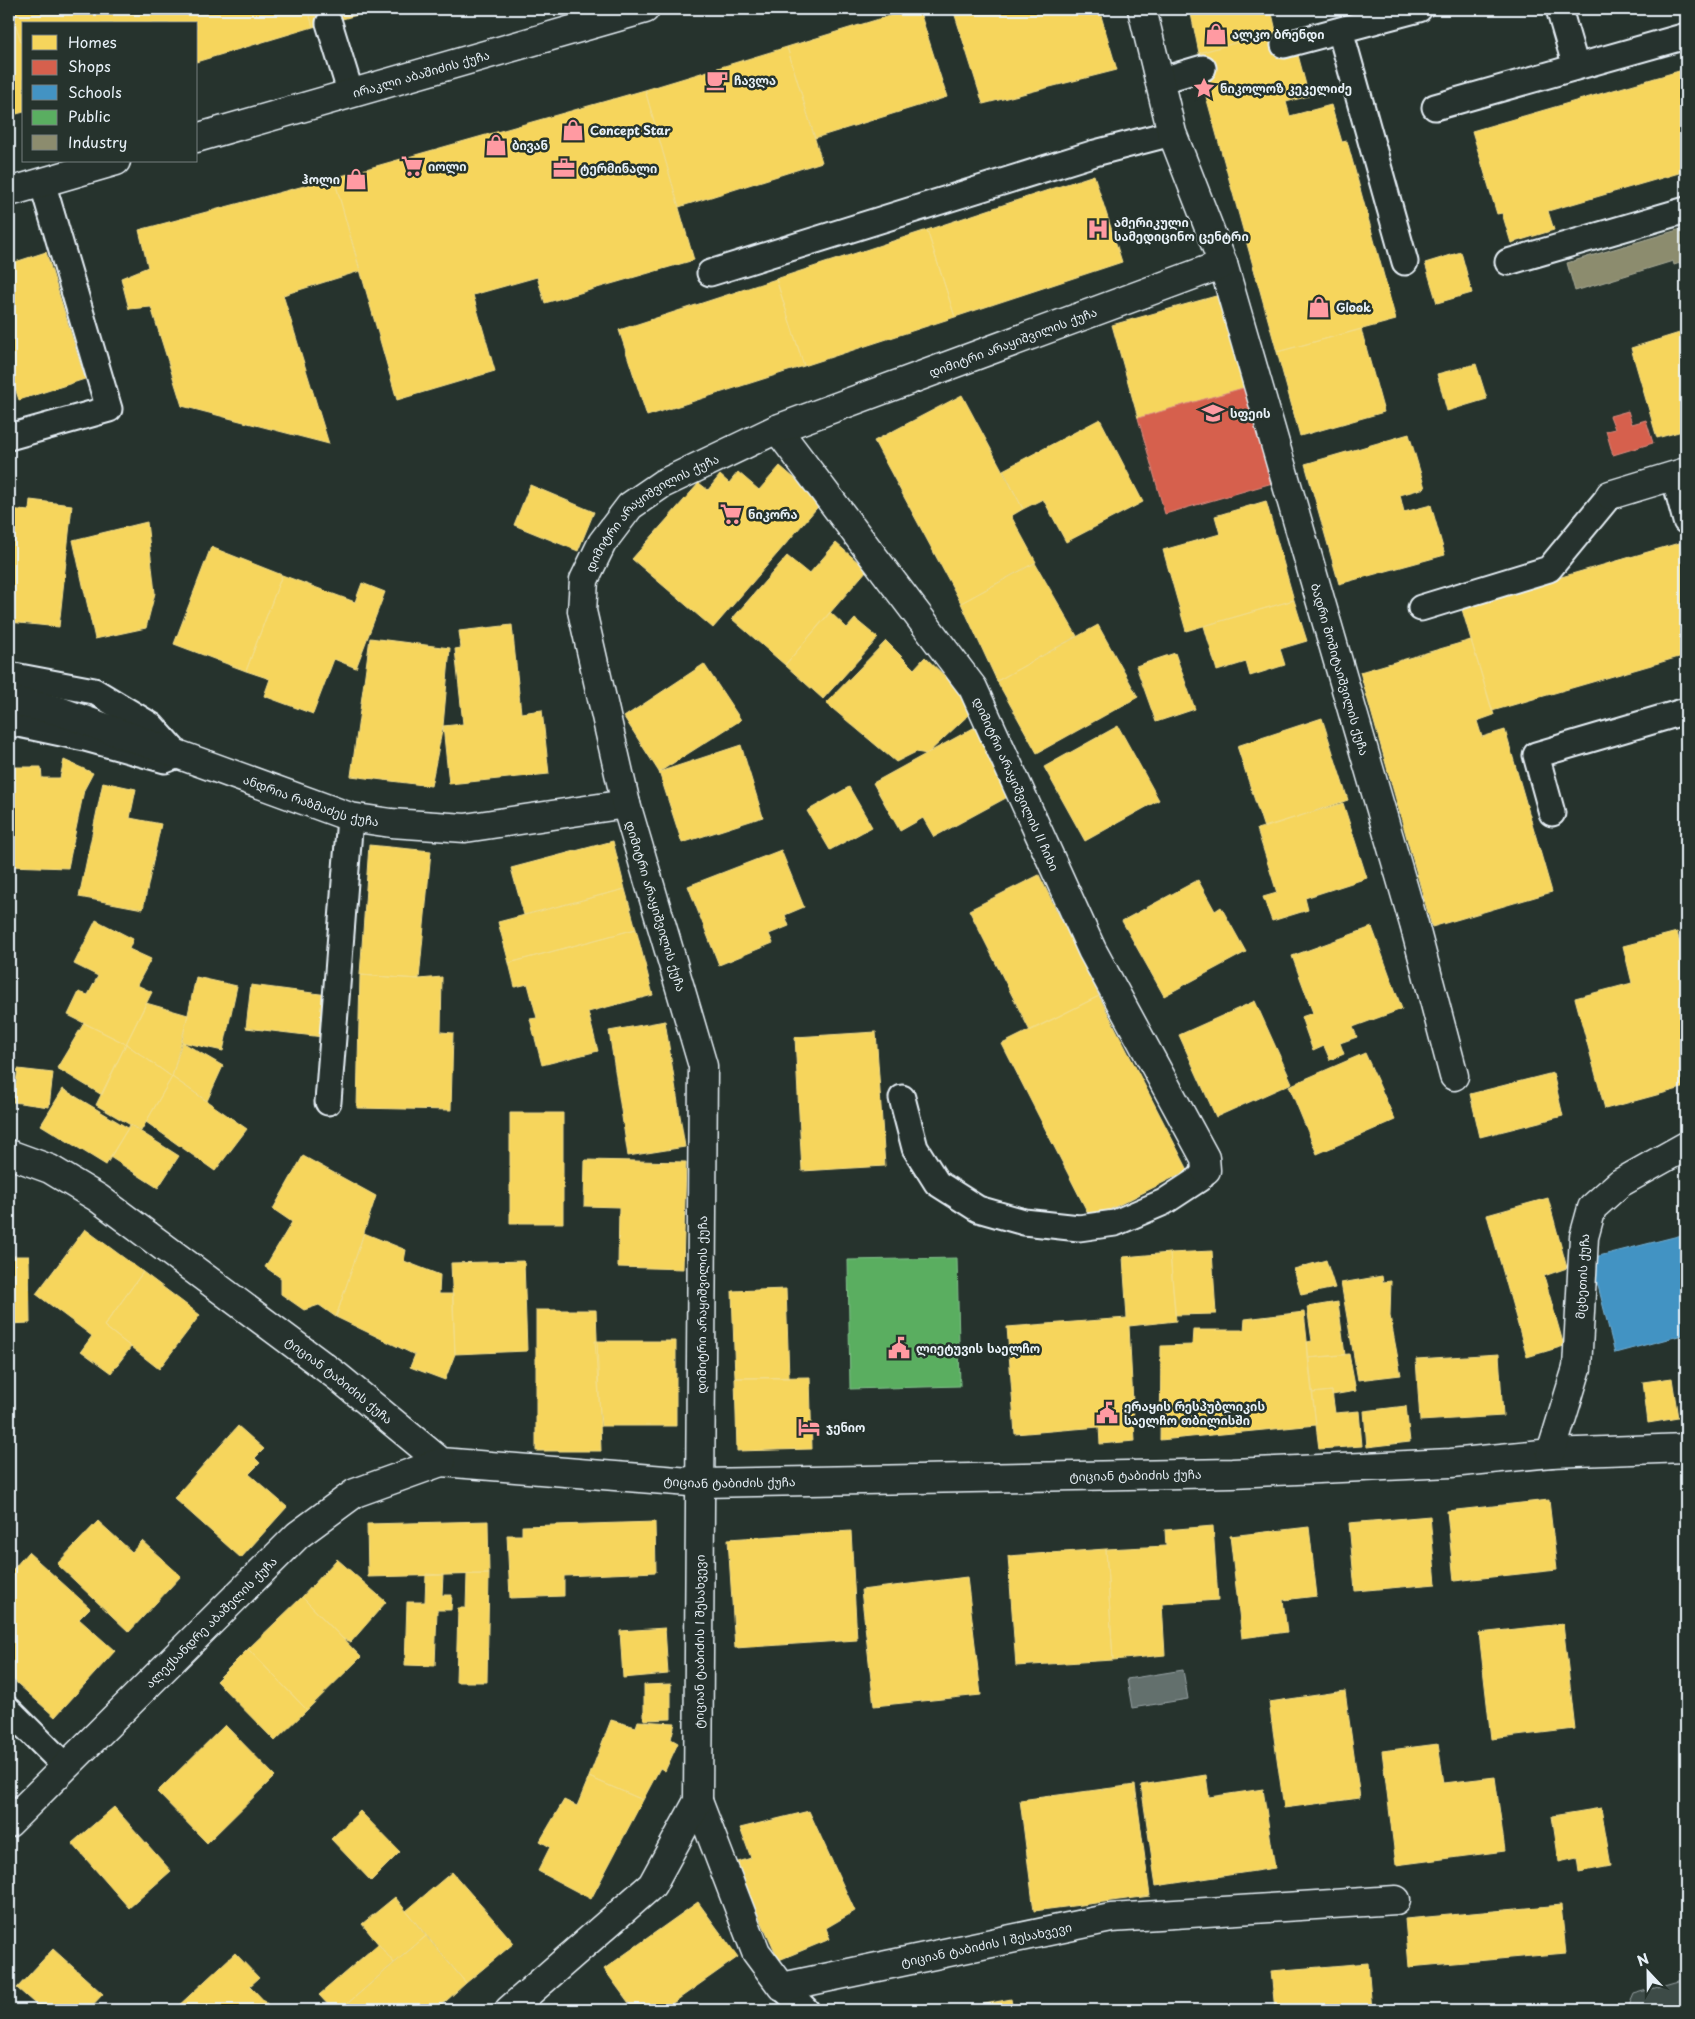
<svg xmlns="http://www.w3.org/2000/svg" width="1695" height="2019" viewBox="0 0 1695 2019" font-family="'Playpen Sans','Noto Sans Georgian',sans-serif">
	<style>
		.green { fill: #3e4b47; stroke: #939ea0 }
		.water { fill: #636f6d; stroke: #98a3a5 }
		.homes { fill: #f6d55c; stroke: #f2dd8b }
		.shops { fill: #d6604d; stroke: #db8c80 }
		.schools { fill: #4393c3; stroke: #74afd3 }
		.public { fill: #5aae61; stroke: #85c28e }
		.industry { fill: #8c8c6e; stroke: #a8aa97 }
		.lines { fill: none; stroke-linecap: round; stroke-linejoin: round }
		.lane-casing { stroke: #e8f1f8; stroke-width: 29 }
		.street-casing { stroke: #e8f1f8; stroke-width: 31 }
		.secondary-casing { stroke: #e8f1f8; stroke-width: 31 }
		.lane { stroke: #26332d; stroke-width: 25 }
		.street { stroke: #26332d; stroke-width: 28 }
		.secondary { stroke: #26332d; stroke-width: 28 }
		.labels { text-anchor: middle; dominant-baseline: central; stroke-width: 5; stroke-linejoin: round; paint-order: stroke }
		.poi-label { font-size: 12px; font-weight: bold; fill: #e8f1f8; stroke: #26332d; text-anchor: start }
		.street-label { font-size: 12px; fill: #e8f1f8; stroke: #26332d }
	</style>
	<rect width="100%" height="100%" fill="#26332d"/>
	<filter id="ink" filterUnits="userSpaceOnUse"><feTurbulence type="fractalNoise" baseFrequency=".02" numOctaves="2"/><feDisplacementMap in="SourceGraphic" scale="10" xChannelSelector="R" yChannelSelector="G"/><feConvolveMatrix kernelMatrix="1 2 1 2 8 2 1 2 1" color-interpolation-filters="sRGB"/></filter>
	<g filter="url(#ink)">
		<path class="green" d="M1686 1979V2010H1627L1634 1994Z"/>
		<path class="water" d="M1183 1670 1188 1699 1132 1708 1127 1679Z"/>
		<path class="homes" d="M9 9H11L24 52V112L9 116Z
			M11 9H308L313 27 196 62V24H24V52Z
			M308 9H379L313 27Z
			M912 9H919L947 97 815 138 787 47Z
			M953 9H1099L1117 70 983 104Z
			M1190 9H1271L1276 31 1199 53Z
			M1279 31 1287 58 1298 55 1309 96 1286 102 1290 116 1331 105 1342 142 1347 141 1396 320 1277 352 1202 82 1207 81 1199 53Z
			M787 47 822 162 679 207 645 90Z
			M1686 69V171L1548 211 1554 230 1511 243 1502 213 1497 214 1472 131Z
			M645 90 694 260 545 303 537 277 473 295 495 371 397 400 334 178Z
			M1094 175 1122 262 955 317 927 230Z
			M334 178 360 271 283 295 329 444 182 406 151 307 129 309 121 278 148 267 139 230Z
			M927 230 955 317 804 366 776 279Z
			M46 252 85 379 19 400 11 376H9V264Z
			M1461 252 1472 293 1437 303 1425 263Z
			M776 279 804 366 647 416 619 330Z
			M1223 294 1250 386 1138 418 1112 325Z
			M1361 329 1384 412 1300 436 1277 352Z
			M1686 331V430L1657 438 1631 348Z
			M1476 364 1487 399 1447 411 1437 374Z
			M962 395 1023 509 1011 516 1036 562 961 603 874 441Z
			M1100 419 1143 502 1066 542 1043 499 1023 509 1003 470Z
			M1409 434 1425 488 1400 495 1404 512 1431 505 1445 555 1339 584 1305 464Z
			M780 466 822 502 713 628 632 559 699 483 708 490 720 475 729 483 738 472 759 490Z
			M530 485 594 512 578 551 514 525Z
			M30 500 72 505 59 627 9 622V509L29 511Z
			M1266 501 1294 600 1186 631 1163 550 1220 534 1215 516Z
			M147 522 155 593 146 628 95 639 73 540Z
			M1686 541V655L1492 711 1461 606Z
			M836 543 867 570 785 665 732 619 787 556 809 574Z
			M211 547 282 575 246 671 174 644Z
			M1035 563 1077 636 997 681 961 603Z
			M282 575 355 602 362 583 385 592 356 668 334 659 313 714 264 696 270 679 246 671Z
			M1294 600 1307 641 1280 649 1285 665 1250 676 1246 662 1217 671 1204 626Z
			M830 612 847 628 855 619 878 638 823 699 785 665Z
			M512 625 521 713 542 710 549 774 449 784 443 726 463 724 455 649 461 648 459 631Z
			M1098 625 1138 697 1037 753 997 681Z
			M370 638 450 648 443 726 431 786 351 776Z
			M1471 640 1494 715 1477 721 1482 737 1505 730 1552 892 1432 927 1360 672Z
			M886 641 914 669 925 657 977 707 927 754 916 752 896 762 826 703Z
			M1175 653 1195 709 1156 722 1136 666Z
			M704 664 741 720 659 772 624 717Z
			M1322 718 1348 800 1264 828 1237 746Z
			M977 726 1015 793 934 837 923 818 900 831 873 783Z
			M1118 726 1159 800 1085 841 1044 767Z
			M741 745 763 817 682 843 659 772Z
			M64 760 93 773 84 790 68 868 9 866V767H41L42 778H60Z
			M103 782 136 789 130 818 161 824 143 909 79 897Z
			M849 787 872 827 830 850 807 811Z
			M1343 803 1367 878 1305 898 1308 910 1272 921 1263 897 1277 893 1257 829Z
			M613 841 625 889 524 915 511 868Z
			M369 845 431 851 419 979 360 975Z
			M781 850 804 907 785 915 789 926 769 934 773 943 719 965 688 886Z
			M1039 875 1099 996 1030 1031 969 910Z
			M1198 880 1215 911 1221 907 1246 952 1164 996 1122 921Z
			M625 889 636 929 509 963 498 922Z
			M96 920 133 939 129 949 151 959 137 985 152 992 126 1044 68 1015 79 992 88 995 98 976 74 964Z
			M1372 927 1402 1009 1353 1027 1357 1037 1340 1043 1344 1054 1330 1060 1324 1046 1313 1051 1301 1017 1313 1013 1292 956Z
			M636 929 653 995 588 1012 598 1051 542 1065 530 1019 537 1018 528 984 515 987 509 963Z
			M1677 932 1686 966V1087L1605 1109 1575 998 1632 983 1623 946Z
			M360 975 419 979 442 977 441 1032 453 1033 451 1110 357 1108Z
			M196 977 237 986 223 1051 182 1042Z
			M251 985 328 995 323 1037 246 1028Z
			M1099 996 1188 1170 1091 1219 1002 1044Z
			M1255 1001 1292 1083 1216 1117 1179 1035Z
			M146 1003 188 1015 172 1077 126 1044Z
			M665 1021 685 1147 628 1156 609 1031Z
			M84 1023 126 1044 102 1095 57 1068Z
			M876 1032 885 1166 802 1171 795 1037Z
			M182 1042 223 1066 207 1101 172 1077Z
			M126 1044 172 1077 141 1131 96 1105Z
			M1365 1053 1395 1120 1317 1154 1289 1086Z
			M18 1069 53 1073 49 1107 13 1102Z
			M1553 1073 1563 1116 1480 1137 1470 1094Z
			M172 1077 247 1129 215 1171 146 1122Z
			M63 1089 128 1128 106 1165 41 1125Z
			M510 1113H563V1223H510Z
			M130 1125 179 1156 158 1188 110 1157Z
			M303 1156 376 1196 336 1317 319 1305 304 1310 281 1294V1278L265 1267 292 1222 273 1209Z
			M585 1160 686 1162 683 1269 618 1267 619 1207 584 1206Z
			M1548 1198 1567 1268 1544 1276 1564 1346 1527 1357 1487 1215Z
			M9 1206H11V1224H9Z
			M85 1229 143 1272 104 1326 131 1347 111 1373 81 1351 92 1336 36 1294Z
			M364 1233 406 1250 404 1261 440 1275 439 1294H453L455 1354 445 1380 410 1367 415 1355 336 1317Z
			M1212 1251 1216 1314 1175 1315 1170 1253Z
			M1170 1253 1176 1321 1129 1326 1135 1441 1100 1444 1099 1427 1015 1434 1007 1327 1127 1318 1123 1257Z
			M9 1256H29L30 1323 9 1324Z
			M1326 1260 1335 1288 1301 1295 1294 1269Z
			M524 1261 527 1351 455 1354 451 1263Z
			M143 1272 200 1315 159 1369 104 1326Z
			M1382 1276 1383 1282 1391 1281 1390 1316 1401 1375 1358 1380 1341 1283Z
			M786 1289 789 1378H735L732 1291Z
			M1338 1302 1345 1355 1308 1358 1307 1342 1312 1341 1307 1307Z
			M536 1310H596L601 1451H536Z
			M1304 1312 1316 1425 1160 1440 1161 1346 1192 1345 1193 1330H1244L1245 1319Z
			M595 1341H676V1426H601Z
			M1349 1354 1356 1391 1332 1395V1391L1312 1393 1308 1358Z
			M1499 1354 1503 1416 1420 1421 1416 1359Z
			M810 1377 812 1449 737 1451 735 1378Z
			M1672 1378 1678 1418 1648 1423 1643 1382Z
			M1332 1391 1335 1413 1359 1411 1362 1446 1319 1449 1312 1393Z
			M1406 1406 1410 1442 1367 1447 1364 1411Z
			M238 1426 264 1449 255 1458 260 1463 249 1474 287 1507 241 1558 174 1498Z
			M1549 1500 1557 1570 1454 1581 1447 1511Z
			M1430 1516 1436 1584 1355 1591 1349 1523Z
			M98 1521 132 1552 142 1541 181 1576 129 1632 57 1564Z
			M488 1521 489 1574 368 1577 367 1524Z
			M655 1522 656 1572 564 1576V1596L510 1598 507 1535H522V1526Z
			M1213 1526 1218 1600 1162 1604 1165 1655 1113 1660 1106 1549 1166 1546 1165 1530Z
			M1309 1527 1317 1596 1283 1600 1287 1632 1242 1638 1230 1536Z
			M851 1531 857 1640 735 1648 728 1539Z
			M1106 1549 1113 1660 1016 1666 1008 1556Z
			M28 1552 90 1608 79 1619 115 1651 55 1717 9 1676V1574Z
			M337 1559 386 1602 351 1642 343 1639 302 1597Z
			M426 1574 443 1575 442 1595H452L451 1610H437L435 1666 405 1665 407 1602H425Z
			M467 1574H489L487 1682H456L458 1608H466Z
			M967 1577 981 1695 874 1706 861 1590Z
			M302 1597 361 1657 307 1710 248 1649Z
			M1563 1624 1575 1729 1491 1739 1479 1633Z
			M665 1628 668 1674 623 1678 620 1631Z
			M248 1649 307 1710 275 1741 216 1681Z
			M671 1684V1719L644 1720V1685Z
			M1345 1691 1360 1798 1284 1808 1269 1702Z
			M611 1720 636 1727 638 1721 675 1723 671 1739 678 1743 665 1771 660 1768 643 1800 589 1777Z
			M225 1725 275 1776 207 1843 157 1792Z
			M1438 1744 1444 1783 1495 1777 1505 1851 1396 1865 1382 1751Z
			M1206 1775 1209 1797 1263 1789 1275 1868 1156 1886 1141 1785Z
			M589 1777 643 1800 591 1899 538 1871 550 1847 540 1841 564 1800 577 1806Z
			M1135 1785 1150 1896 1034 1911 1020 1800Z
			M114 1807 171 1871 129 1908 72 1843Z
			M1601 1808 1611 1866 1579 1872 1577 1858 1559 1862 1552 1816Z
			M360 1811 400 1852 371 1881 331 1839Z
			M809 1811 855 1911 826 1928 830 1939 779 1960 735 1863 751 1858 740 1828Z
			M452 1872 514 1943 466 1983 406 1911Z
			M395 1897 426 1936 394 1963 362 1924Z
			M698 1902 738 1957 663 2010H634L604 1969Z
			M1561 1905 1566 1953 1409 1967 1405 1919Z
			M426 1936 466 1983 436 2010H340Z
			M378 1944 394 1963 340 2010H333L319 1995Z
			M53 1949 103 1994 88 2010H42L17 1988Z
			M235 1953 259 1978 250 1986 273 2010H174Z
			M1368 1963 1372 2010H1275L1271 1971Z
			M1011 1999 1013 2010H954Z"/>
		<path class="shops" d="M1250 386 1276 482 1165 514 1138 418Z
			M1628 411 1632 424 1646 420 1653 443 1613 455 1606 431 1615 429 1610 416Z"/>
		<path class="schools" d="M1686 1234V1334L1615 1353 1591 1258Z"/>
		<path class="public" d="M957 1258 960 1386 850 1389 848 1260Z"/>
		<path class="industry" d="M1681 229 1686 245V261L1674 265 1673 261 1575 291 1567 263Z"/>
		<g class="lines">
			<g class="lane-casing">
				<path id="lane" d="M1559 9 1576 67
					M329 23 351 94
					M1340 30 1405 262
					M1284 45 1419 9
					M1159 81 1203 68
					M1435 107 1686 36
					M1508 262 1686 210
					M710 273 1095 153 1172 133
					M9 437 109 409 42 182
					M1674 476 1686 521
					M1421 608 1549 569 1610 495
					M9 675 94 691 152 726 178 755 165 760 85 738 9 722
					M1552 813 1536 755 1686 711
					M902 1098 915 1148 937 1183 978 1209 1024 1222 1079 1228 1115 1223 1164 1202 1199 1179 1206 1170
					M328 1102 350 817
					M9 1710 65 1766
					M782 1987 806 2010"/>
			</g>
			<g class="street-casing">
				<g id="street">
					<path id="s1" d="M1142 9 1172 133 1223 264 1414 924 1454 1076"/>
					<path id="s2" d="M777 429 973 688 1092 950 1205 1158 1206 1170"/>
					<path d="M1610 495 1686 472"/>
					<path id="s3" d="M9 700 59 711 350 817 391 823 465 828 626 804"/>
					<path id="s4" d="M9 1154 50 1169 98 1198 338 1377 441 1462 702 1483 1232 1473 1451 1463 1551 1453 1686 1448"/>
					<path id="s5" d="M1551 1453 1577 1368 1584 1237 1592 1208 1620 1183 1686 1146"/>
					<path id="s6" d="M698 1801 756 1952 782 1987 1111 1918 1396 1900"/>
					<path id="s7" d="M9 1823 298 1535 355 1493 441 1462"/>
					<path id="s8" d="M509 2010 652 1885 698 1801 703 1066 626 804 582 611 584 580 602 543 630 506 662 484 777 429 1223 264"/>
				</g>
			</g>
			<g class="secondary-casing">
				<g id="secondary">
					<path id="s9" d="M196 138 645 9"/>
					<path d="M9 192 116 161"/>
				</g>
			</g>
			<use href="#lane" class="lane"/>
			<use href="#street" class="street"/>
			<use href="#secondary" class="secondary"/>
		</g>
	</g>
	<defs>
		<g id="shop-bare" transform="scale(1.725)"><path d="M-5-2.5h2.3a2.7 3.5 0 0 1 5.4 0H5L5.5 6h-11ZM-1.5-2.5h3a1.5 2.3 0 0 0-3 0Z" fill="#ff9aa2" stroke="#26332d" stroke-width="2.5" paint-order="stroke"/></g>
		<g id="cafe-bare" transform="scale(1.725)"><path d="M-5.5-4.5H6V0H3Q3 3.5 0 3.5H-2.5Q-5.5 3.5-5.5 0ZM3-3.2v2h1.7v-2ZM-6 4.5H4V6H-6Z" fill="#ff9aa2" stroke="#26332d" stroke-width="2.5" paint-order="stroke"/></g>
		<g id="sight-bare" transform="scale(1.725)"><path d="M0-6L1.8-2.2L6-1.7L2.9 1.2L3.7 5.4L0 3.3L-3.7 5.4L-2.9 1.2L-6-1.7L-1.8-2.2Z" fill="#ff9aa2" stroke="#26332d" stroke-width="2.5" paint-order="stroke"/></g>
		<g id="supermarket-bare" transform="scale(1.725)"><path d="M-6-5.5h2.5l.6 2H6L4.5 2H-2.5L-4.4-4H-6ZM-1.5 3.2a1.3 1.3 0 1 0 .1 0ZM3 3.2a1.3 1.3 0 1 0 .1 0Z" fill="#ff9aa2" stroke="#26332d" stroke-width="2.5" paint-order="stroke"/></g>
		<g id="office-bare" transform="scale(1.725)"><path d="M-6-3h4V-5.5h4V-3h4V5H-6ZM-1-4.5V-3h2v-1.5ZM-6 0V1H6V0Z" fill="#ff9aa2" stroke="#26332d" stroke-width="2.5" paint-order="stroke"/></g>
		<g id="hospital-bare" transform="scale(1.725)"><path d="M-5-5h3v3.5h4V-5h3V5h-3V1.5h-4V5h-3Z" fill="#ff9aa2" stroke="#26332d" stroke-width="2.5" paint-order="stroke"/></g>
		<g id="school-bare" transform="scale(1.725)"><path d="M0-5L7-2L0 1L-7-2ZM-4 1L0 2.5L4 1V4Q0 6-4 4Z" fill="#ff9aa2" stroke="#26332d" stroke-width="2.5" paint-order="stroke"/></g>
		<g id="civic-bare" transform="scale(1.725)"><path d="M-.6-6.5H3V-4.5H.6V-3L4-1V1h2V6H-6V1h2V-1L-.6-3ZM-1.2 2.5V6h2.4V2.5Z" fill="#ff9aa2" stroke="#26332d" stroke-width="2.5" paint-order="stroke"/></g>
		<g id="hotel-bare" transform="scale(1.725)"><path d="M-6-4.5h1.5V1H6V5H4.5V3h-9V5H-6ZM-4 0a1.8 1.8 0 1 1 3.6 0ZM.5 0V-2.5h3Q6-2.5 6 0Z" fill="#ff9aa2" stroke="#26332d" stroke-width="2.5" paint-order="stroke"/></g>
	</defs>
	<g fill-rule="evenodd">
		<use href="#shop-bare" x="1216" y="34"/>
		<use href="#cafe-bare" x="717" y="80"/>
		<use href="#sight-bare" x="1204" y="88"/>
		<use href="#shop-bare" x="573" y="130"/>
		<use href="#shop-bare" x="496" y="145"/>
		<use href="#supermarket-bare" x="412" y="166"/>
		<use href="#office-bare" x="564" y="168"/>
		<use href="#shop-bare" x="356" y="179"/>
		<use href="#hospital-bare" x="1098" y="229"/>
		<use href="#shop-bare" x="1319" y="307"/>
		<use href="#school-bare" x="1213" y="413"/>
		<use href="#supermarket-bare" x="731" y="514"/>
		<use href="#civic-bare" x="899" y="1348"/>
		<use href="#civic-bare" x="1107" y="1413"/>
		<use href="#hotel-bare" x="809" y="1427"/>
	</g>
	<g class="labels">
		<g class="poi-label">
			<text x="1232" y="34">ალკო ბრენდი</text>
			<text x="734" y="80">ჩავლა</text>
			<text x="1220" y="88">ნიკოლოზ კეკელიძე</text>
			<text x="590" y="130">Concept Star</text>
			<text x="512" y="145">ბივან</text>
			<text x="428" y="166">იოლი</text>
			<text x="580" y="168">ტერმინალი</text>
			<text x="340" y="179" text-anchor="end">ჰოლი</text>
			<text x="1114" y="222">ამერიკული<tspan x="1114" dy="14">სამედიცინო ცენტრი</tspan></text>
			<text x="1336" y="307">Glook</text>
			<text x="1230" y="413">სფეის</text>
			<text x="748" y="514">ნიკორა</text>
			<text x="916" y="1348">ლიეტუვის საელჩო</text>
			<text x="1124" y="1406">ერაყის რესპუბლიკის<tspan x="1124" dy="14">საელჩო თბილისში</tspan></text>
			<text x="826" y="1427">ჯენიო</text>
		</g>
		<g class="street-label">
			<text stroke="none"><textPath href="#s9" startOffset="234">ირაკლი აბაშიძის ქუჩა</textPath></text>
			<text stroke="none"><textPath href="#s8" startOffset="2028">დიმიტრი არაყიშვილის ქუჩა</textPath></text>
			<text stroke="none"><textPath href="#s8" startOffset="1622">დიმიტრი არაყიშვილის ქუჩა</textPath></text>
			<text stroke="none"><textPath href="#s1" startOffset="690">ბადრი შოშიტაიშვილის ქუჩა</textPath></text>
			<text stroke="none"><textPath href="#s2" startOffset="430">დიმიტრი არაყიშვილის II ჩიხი</textPath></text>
			<text stroke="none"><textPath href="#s3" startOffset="319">ანდრია რაზმაძეს ქუჩა</textPath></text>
			<text transform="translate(656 906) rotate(73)">დიმიტრი არაყიშვილის ქუჩა</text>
			<text stroke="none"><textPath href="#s5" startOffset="181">მცხეთის ქუჩა</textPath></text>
			<text stroke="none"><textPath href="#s8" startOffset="782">დიმიტრი არაყიშვილის ქუჩა</textPath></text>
			<text stroke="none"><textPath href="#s4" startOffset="402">ტიციან ტაბიძის ქუჩა</textPath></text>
			<text stroke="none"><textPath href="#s4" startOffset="1228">ტიციან ტაბიძის ქუჩა</textPath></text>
			<text stroke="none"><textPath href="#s4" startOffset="822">ტიციან ტაბიძის ქუჩა</textPath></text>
			<text stroke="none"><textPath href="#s7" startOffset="285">ალექსანდრე აბაშელის ქუჩა</textPath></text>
			<text stroke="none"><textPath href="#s8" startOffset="445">ტიციან ტაბიძის I შესახვევი</textPath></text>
			<text stroke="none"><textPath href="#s6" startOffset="414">ტიციან ტაბიძის I შესახვევი</textPath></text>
		</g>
	</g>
	<rect width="1695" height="2019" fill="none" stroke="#26332d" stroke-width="30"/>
	<rect x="15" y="15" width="1665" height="1989" fill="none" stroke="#e8f1f8" stroke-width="2" filter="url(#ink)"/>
	<rect x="22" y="22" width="175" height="140" fill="#26332d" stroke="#747f7e"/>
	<rect x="32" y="35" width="25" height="15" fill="#f6d55c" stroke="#747f7e"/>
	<text x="68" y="48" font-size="15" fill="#e8f1f8">Homes</text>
	<rect x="32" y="60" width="25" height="15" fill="#d6604d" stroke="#747f7e"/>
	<text x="68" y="72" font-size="15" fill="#e8f1f8">Shops</text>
	<rect x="32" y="85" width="25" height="15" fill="#4393c3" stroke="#747f7e"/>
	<text x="68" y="98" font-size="15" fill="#e8f1f8">Schools</text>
	<rect x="32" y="110" width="25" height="15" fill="#5aae61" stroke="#747f7e"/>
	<text x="68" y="122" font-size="15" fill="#e8f1f8">Public</text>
	<rect x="32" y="135" width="25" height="15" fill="#8c8c6e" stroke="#747f7e"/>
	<text x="68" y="148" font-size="15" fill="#e8f1f8">Industry</text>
	<g transform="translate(1648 1972) rotate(338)" stroke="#26332d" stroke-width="4" paint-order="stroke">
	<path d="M0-4L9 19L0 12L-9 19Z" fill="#e8f1f8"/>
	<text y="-8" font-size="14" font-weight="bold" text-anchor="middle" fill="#e8f1f8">N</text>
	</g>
</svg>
